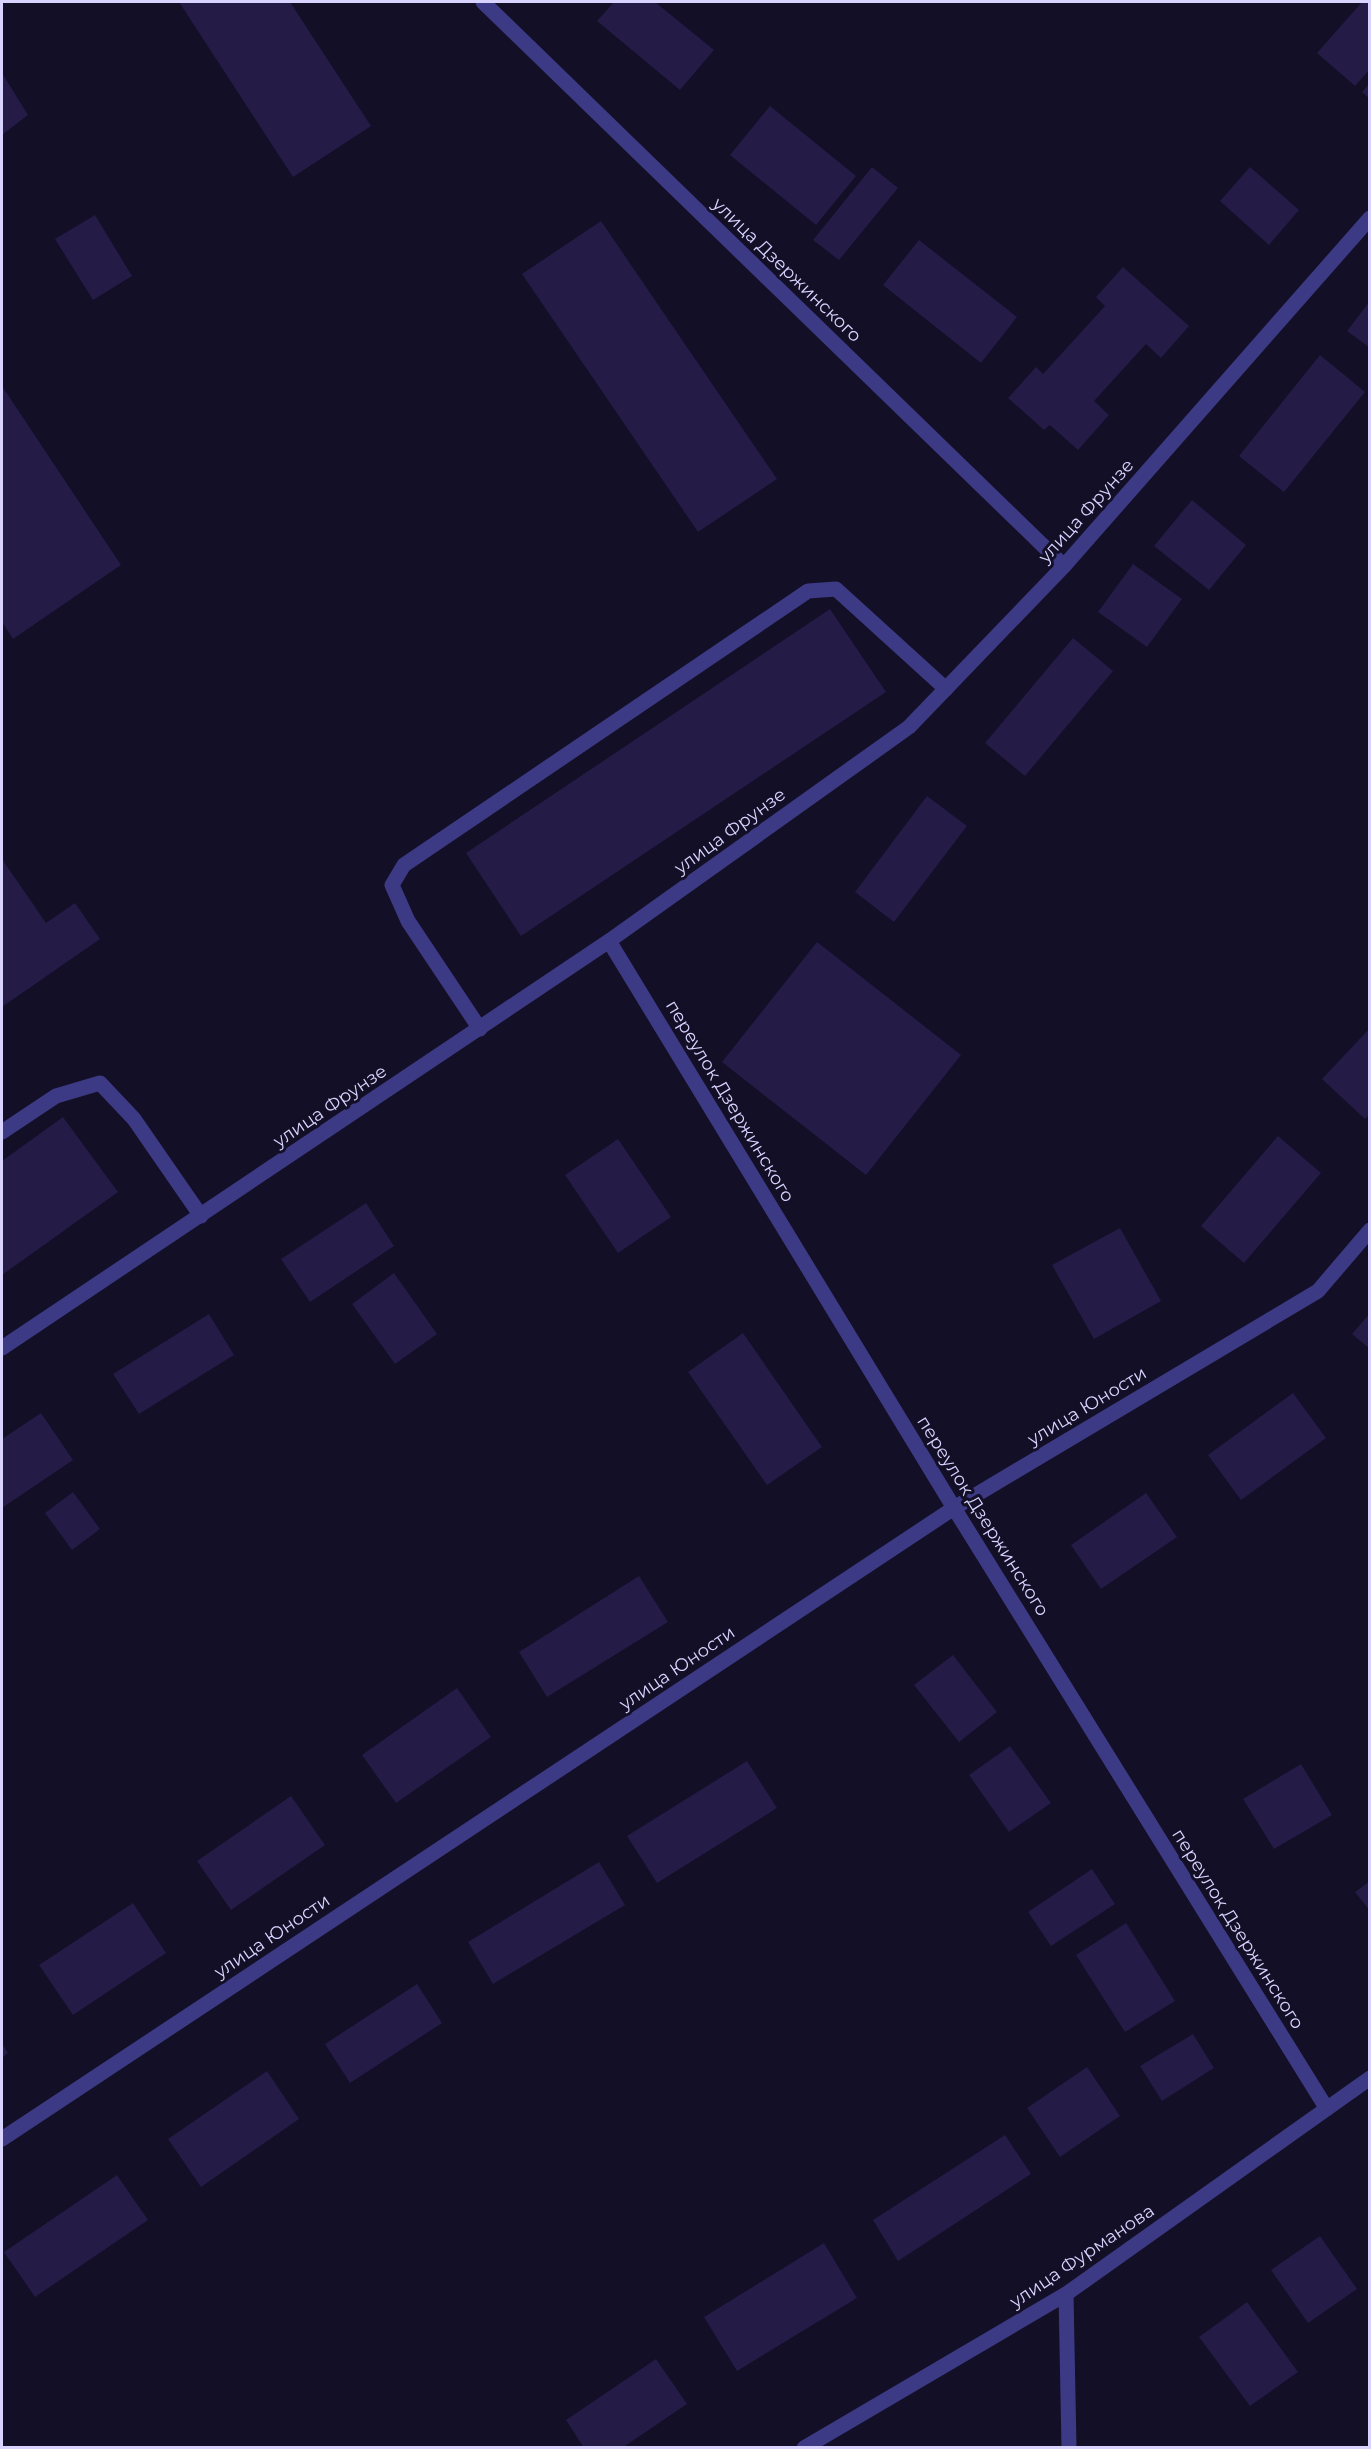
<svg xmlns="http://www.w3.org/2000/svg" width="1371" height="2449" viewBox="0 0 1371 2449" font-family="Montserrat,sans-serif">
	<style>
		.building { fill: #241b47 }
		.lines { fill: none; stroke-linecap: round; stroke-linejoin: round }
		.service { stroke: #3d3a85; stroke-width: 15 }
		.minor { stroke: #3d3a85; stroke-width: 15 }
		.labels { text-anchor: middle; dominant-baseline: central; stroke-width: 6; stroke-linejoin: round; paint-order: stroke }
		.street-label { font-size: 18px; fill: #d9d4ff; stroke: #130f26 }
	</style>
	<rect width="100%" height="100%" fill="#130f26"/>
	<path class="building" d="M179 2H290L371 126 293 177Z
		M614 2H655L714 50 680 90 597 21Z
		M1362 2H1370V69L1355 86 1317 53Z
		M2 73 28 115 2 135Z
		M1370 83V99L1362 92Z
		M770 106 856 176 816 225 730 155Z
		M872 167 898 188 839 260 813 240Z
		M1250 167 1299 210 1269 245 1220 201Z
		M95 215 132 276 93 300 55 239Z
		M601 221 777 479 698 532 522 274Z
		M919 240 1017 317 981 363 883 285Z
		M1123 267 1189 326 1161 358 1146 344 1094 401 1109 415 1078 450 1050 425 1044 430 1008 398 1036 367 1043 374 1105 306 1096 297Z
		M1370 301V348L1347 331Z
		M1320 355 1365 392 1284 492 1239 456Z
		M2 386 121 565 13 639 2 622Z
		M1192 500 1246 545 1209 590 1154 546Z
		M1133 564 1182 599 1147 647 1098 612Z
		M830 609 886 692 521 936 466 853Z
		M1073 638 1113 671 1025 776 985 743Z
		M927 796 967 826 894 922 855 892Z
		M2 859 46 923 75 903 100 939 2 1007Z
		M817 942 961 1055 866 1175 722 1062Z
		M1370 1028V1114L1365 1119 1322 1079Z
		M63 1117 118 1192 2 1275V1161Z
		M1278 1136 1321 1173 1244 1263 1201 1226Z
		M618 1139 671 1217 618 1253 565 1175Z
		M366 1203 394 1246 310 1302 281 1259Z
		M1120 1228 1161 1301 1094 1339 1052 1265Z
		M394 1273 437 1334 395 1364 352 1304Z
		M1370 1313V1349L1352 1334Z
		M209 1314 234 1355 139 1414 113 1374Z
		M743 1333 822 1447 767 1485 688 1372Z
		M1293 1393 1326 1438 1241 1500 1208 1455Z
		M41 1413 73 1460 2 1508V1439Z
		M73 1492 100 1529 72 1550 45 1513Z
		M1146 1493 1177 1537 1101 1589 1071 1545Z
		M639 1576 668 1622 547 1697 519 1652Z
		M953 1655 997 1712 959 1742 914 1685Z
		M457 1688 491 1737 396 1803 362 1755Z
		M1010 1746 1051 1803 1009 1832 969 1775Z
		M747 1761 777 1808 657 1883 627 1836Z
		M1301 1764 1332 1815 1274 1849 1243 1799Z
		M291 1796 325 1845 231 1910 197 1861Z
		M599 1862 625 1905 493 1984 468 1942Z
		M1092 1869 1115 1904 1051 1946 1028 1912Z
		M1370 1881V1911L1355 1892Z
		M133 1903 166 1953 73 2015 39 1965Z
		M1126 1923 1175 2001 1125 2032 1076 1955Z
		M417 1984 442 2023 350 2083 325 2044Z
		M1193 2034 1214 2068 1162 2101 1140 2066Z
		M2 2043 8 2053 2 2058Z
		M1087 2067 1120 2116 1060 2157 1027 2108Z
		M267 2071 299 2119 201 2187 168 2139Z
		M1005 2135 1031 2174 898 2261 873 2220Z
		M117 2175 148 2220 35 2297 4 2252Z
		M1320 2236 1357 2289 1308 2323 1271 2270Z
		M824 2243 857 2298 737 2371 704 2317Z
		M1247 2302 1298 2372 1250 2406 1199 2337Z
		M656 2359 687 2404 622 2448H584L566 2420Z"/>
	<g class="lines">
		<path class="service" d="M480 1029 408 921 392 885 404 865 808 591 836 589 946 689
			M2 1132 56 1096 100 1083 134 1119 201 1216"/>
		<path class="minor" d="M483 2 1064 566
			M609 941 954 1508 1327 2109
			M2 1348 609 941 909 727 1064 566 1370 218
			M2 2139 954 1508 1318 1291 1370 1230
			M1066 2294 1069 2448
			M804 2448 1066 2294 1370 2078"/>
	</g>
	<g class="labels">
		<g class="street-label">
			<text transform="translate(787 270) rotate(44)">улица Дзержинского</text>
			<text transform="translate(1086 511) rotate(-48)">улица Фрунзе</text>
			<text transform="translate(730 831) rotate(-36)">улица Фрунзе</text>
			<text transform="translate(730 1101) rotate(59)">переулок Дзержинского</text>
			<text transform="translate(330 1106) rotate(-34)">улица Фрунзе</text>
			<text transform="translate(1087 1406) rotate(-31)">улица Юности</text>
			<text transform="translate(983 1516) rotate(58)">переулок Дзержинского</text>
			<text transform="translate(677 1668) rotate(-34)">улица Юности</text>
			<text transform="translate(1238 1929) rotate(58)">переулок Дзержинского</text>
			<text transform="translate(272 1936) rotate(-34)">улица Юности</text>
			<text transform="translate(1082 2256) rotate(-34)">улица Фурманова</text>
		</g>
	</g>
	<rect width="1371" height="2449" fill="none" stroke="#d9d4ff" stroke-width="6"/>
</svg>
